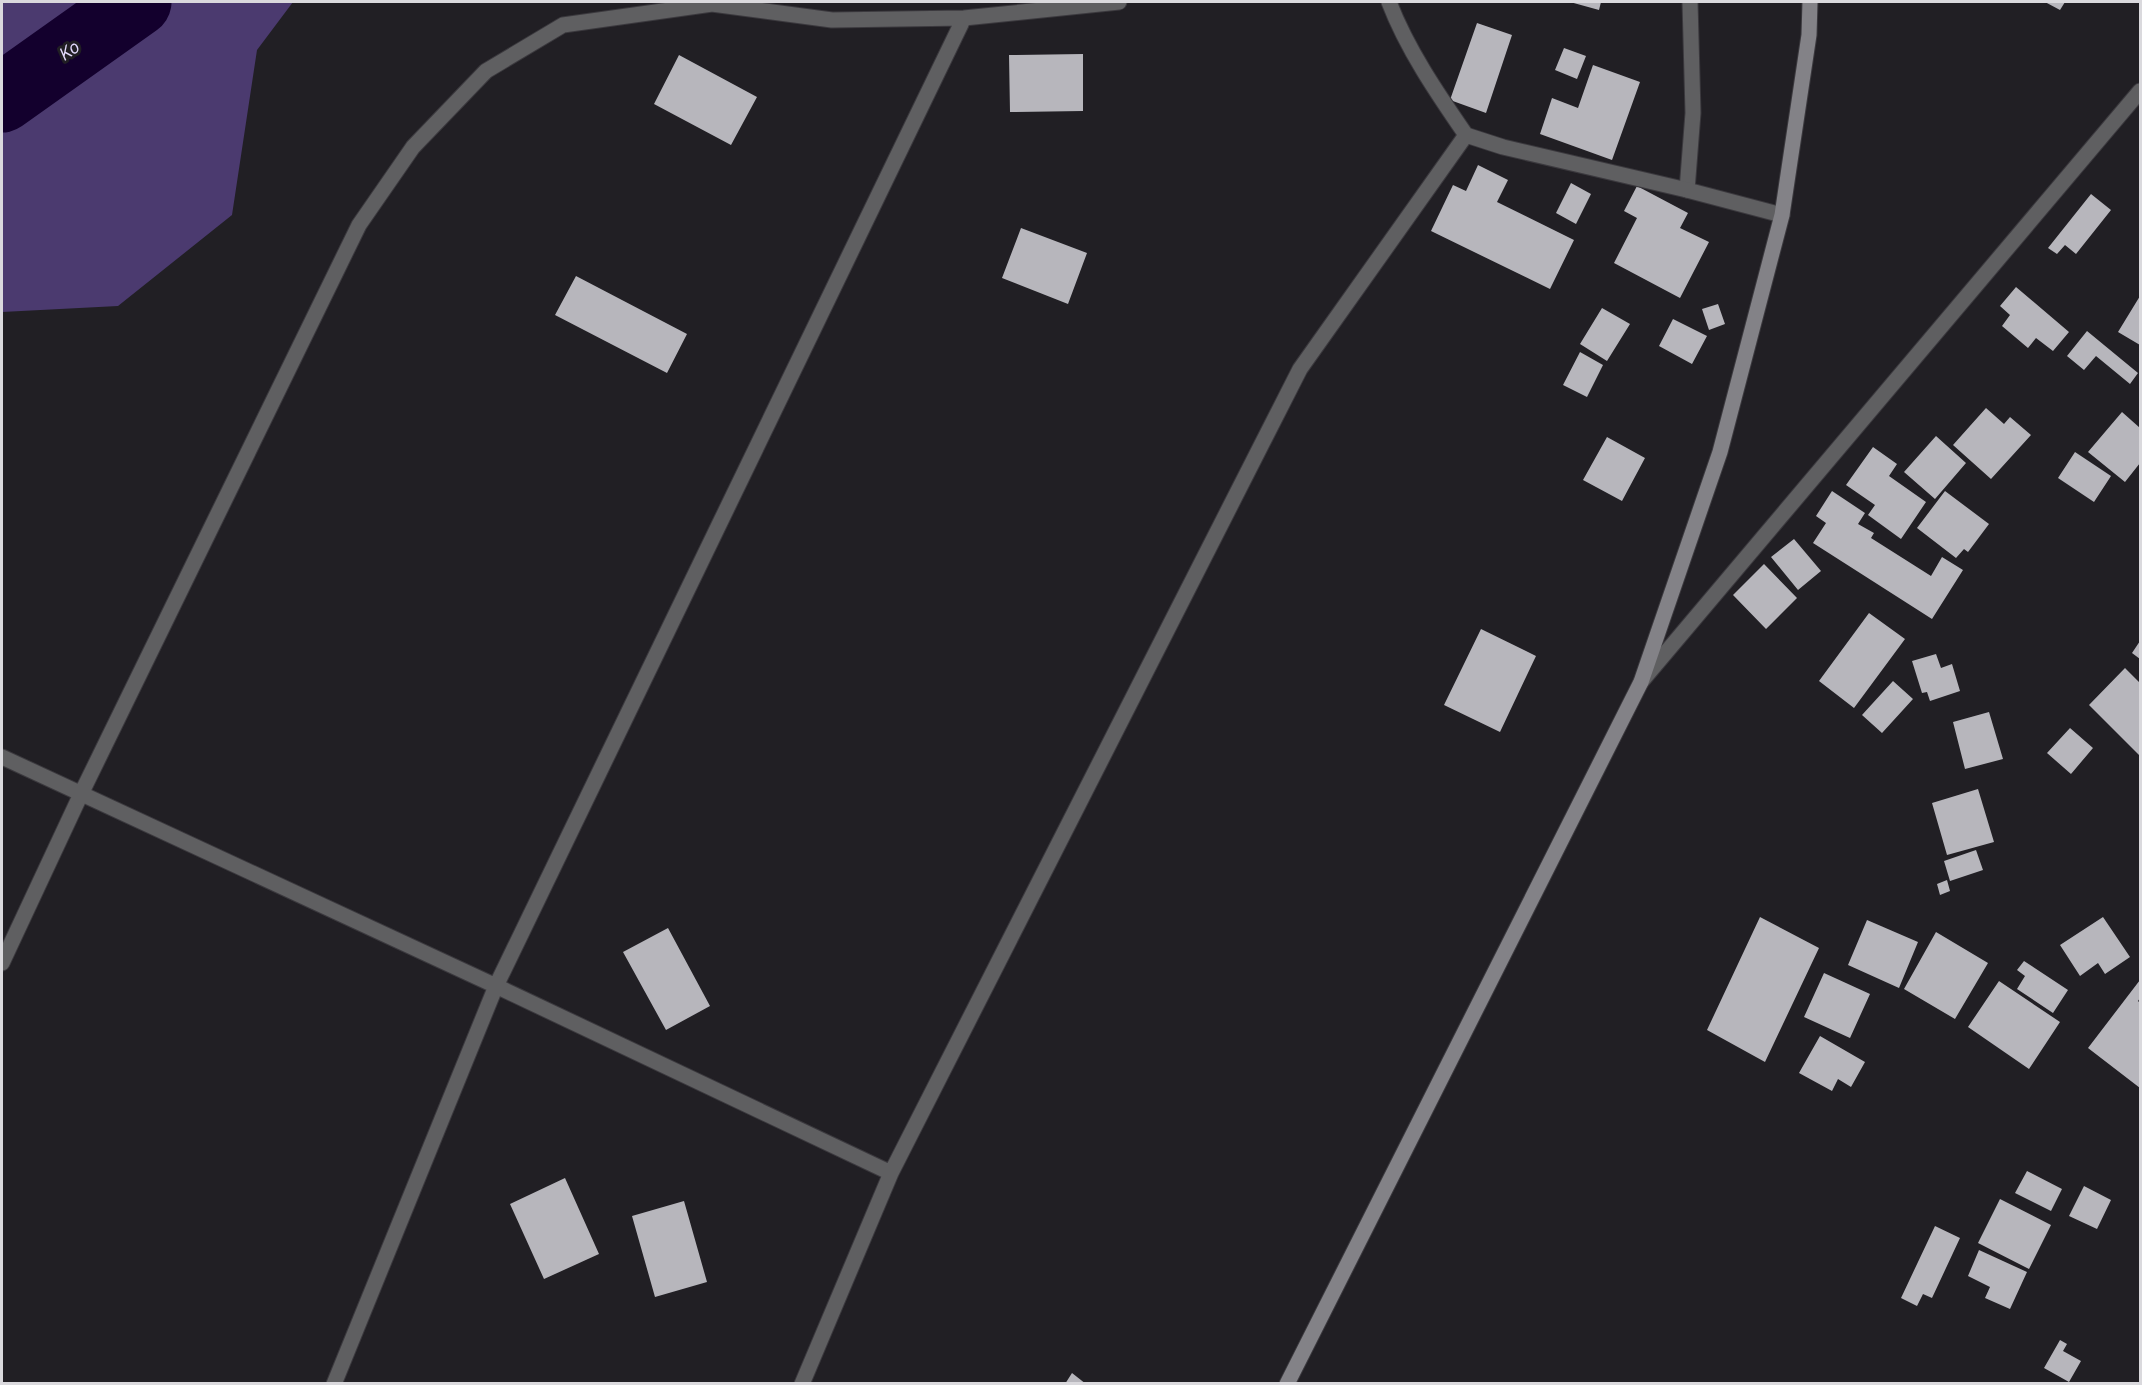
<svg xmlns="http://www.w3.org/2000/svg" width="2142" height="1385" viewBox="0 0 2142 1385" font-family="'IBM Plex Sans',sans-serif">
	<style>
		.green { fill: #4b3a6f }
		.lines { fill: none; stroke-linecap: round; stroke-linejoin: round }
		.river { stroke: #13002d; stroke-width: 69 }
		.building { fill: #b7b6bc }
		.lane-casing { stroke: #3b393e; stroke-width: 17 }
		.street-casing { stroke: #3b393e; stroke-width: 17 }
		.secondary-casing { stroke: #3b393e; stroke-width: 17 }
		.lane { stroke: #5f5f61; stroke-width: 15 }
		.street { stroke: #5f5f61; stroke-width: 15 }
		.secondary { stroke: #838287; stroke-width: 15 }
		.labels { text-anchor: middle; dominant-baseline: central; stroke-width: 6; stroke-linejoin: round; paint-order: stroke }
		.water-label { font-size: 18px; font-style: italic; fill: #e4dbfe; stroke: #211f24 }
	</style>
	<rect width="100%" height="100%" fill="#211f24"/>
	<path class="green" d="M2 2H293L257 50 232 215 118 306 2 312Z"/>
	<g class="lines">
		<path class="river" d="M2 98 137 2"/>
	</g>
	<path class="building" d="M1570 2H1601L1599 10Z
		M2045 2H2065L2060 10Z
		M1477 23 1512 35 1486 113 1450 100Z
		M1564 48 1586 56 1577 79 1555 70Z
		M1083 54V111L1010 112 1009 55Z
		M679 55 757 97 731 145 654 104Z
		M1593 65 1640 82 1612 160 1540 134 1552 98 1578 108Z
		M1478 165 1508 180 1497 202 1574 240 1550 289 1431 231 1453 185 1466 191Z
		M1571 183 1591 194 1576 224 1556 213Z
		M1637 186 1688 213 1680 228 1709 242 1680 298 1614 263 1637 218 1624 211Z
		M2091 194 2111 210 2076 254 2065 245 2057 254 2048 248Z
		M1021 228 1087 253 1068 304 1002 278Z
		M576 276 687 334 667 373 555 315Z
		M2016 287 2069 332 2053 351 2036 338 2028 348 2002 326 2010 315 2000 306Z
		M2140 296V345L2118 332Z
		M1718 304 1725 324 1709 330 1702 309Z
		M1602 308 1630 324 1607 361 1580 344Z
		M1673 319 1707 336 1692 364 1659 346Z
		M2087 331 2138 373 2130 384 2096 356 2084 370 2067 356Z
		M1580 352 1603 365 1587 397 1563 385Z
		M1986 408 2004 424 2010 417 2031 435 1991 479 1953 445Z
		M2122 412 2140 428V463L2125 482 2088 452Z
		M1936 436 1966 463 1935 499 1904 472Z
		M1607 437 1645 458 1622 501 1583 480Z
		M1873 447 1897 464 1889 476 1926 502 1901 539 1868 515 1875 505 1846 485Z
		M2075 452 2111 476 2094 502 2058 478Z
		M1832 491 1865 513 1858 524 1874 533 1871 538 1931 576 1942 557 1963 570 1932 619 1813 543 1826 523 1816 516Z
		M1945 491 1989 524 1968 552 1964 549 1956 558 1917 528Z
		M1794 539 1821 571 1798 590 1771 557Z
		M1764 564 1797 598 1766 629 1733 595Z
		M1869 613 1905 639 1854 708 1819 681Z
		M1481 629 1536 656 1500 732 1444 705Z
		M2140 641V659L2132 653Z
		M1936 654 1941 668 1952 664 1960 691 1930 701 1927 692 1922 693 1912 661Z
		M2125 668 2140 683V756L2089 705Z
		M1893 681 1913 699 1882 733 1862 715Z
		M1989 712 2003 759 1965 769 1953 722Z
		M2070 728 2093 748 2071 774 2047 753Z
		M1978 789 1994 842 1947 855 1932 803Z
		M1976 850 1983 870 1950 881 1944 861Z
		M1947 880 1950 891 1940 895 1937 884Z
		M1760 917 1819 948 1765 1062 1707 1030Z
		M2103 917 2130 957 2105 974 2098 963 2080 976 2060 945Z
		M1867 920 1918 942 1899 988 1848 965Z
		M668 928 710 1006 666 1030 623 952Z
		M1936 932 1988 963 1955 1019 1904 989Z
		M2024 961 2068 990 2053 1013 2017 989 2025 976 2017 970Z
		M1824 973 1870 994 1850 1038 1804 1017Z
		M2140 980V998L2138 1001 2140 1003V1088L2088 1048Z
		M1999 981 2060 1022 2029 1069 1968 1027Z
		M1820 1036 1865 1062 1851 1087 1838 1079 1832 1091 1799 1073Z
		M2027 1171 2062 1189 2051 1211 2015 1193Z
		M565 1178 599 1254 544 1279 510 1204Z
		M2084 1186 2111 1200 2097 1229 2069 1216Z
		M2000 1199 2051 1225 2029 1269 1978 1243Z
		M684 1201 707 1282 655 1297 632 1216Z
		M1935 1226 1960 1238 1932 1298 1923 1294 1917 1306 1901 1298Z
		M1979 1250 2027 1272 2010 1309 1985 1298 1990 1287 1968 1276Z
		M2060 1340 2067 1344 2063 1351 2081 1361 2069 1382 2044 1368Z
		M1072 1373 1086 1384H1065Z"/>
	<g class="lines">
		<g class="lane-casing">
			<path id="lane" d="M1687 190 1693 113 1690 2"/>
		</g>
		<g class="street-casing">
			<path id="street" d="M1389 2C1407 49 1437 93 1466 135
				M1641 682 2140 91
				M2 757 496 986 891 1173
				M2 963 81 794 359 225 413 147 486 71 563 25 712 4 832 20 964 18 1119 2
				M334 1384 496 986 964 18
				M802 1384 891 1173 1300 369 1466 135 1503 147 1687 190 1782 215"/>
		</g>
		<g class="secondary-casing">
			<path id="secondary" d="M1287 1384 1641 682 1720 452 1782 215 1809 35 1810 2"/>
		</g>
		<use href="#lane" class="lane"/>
		<use href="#street" class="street"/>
		<use href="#secondary" class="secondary"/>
	</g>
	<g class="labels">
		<g class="water-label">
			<text transform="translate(69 50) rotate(-35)">Ko</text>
		</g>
	</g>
	<rect width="2142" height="1385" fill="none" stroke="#dad9dd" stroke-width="6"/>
</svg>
